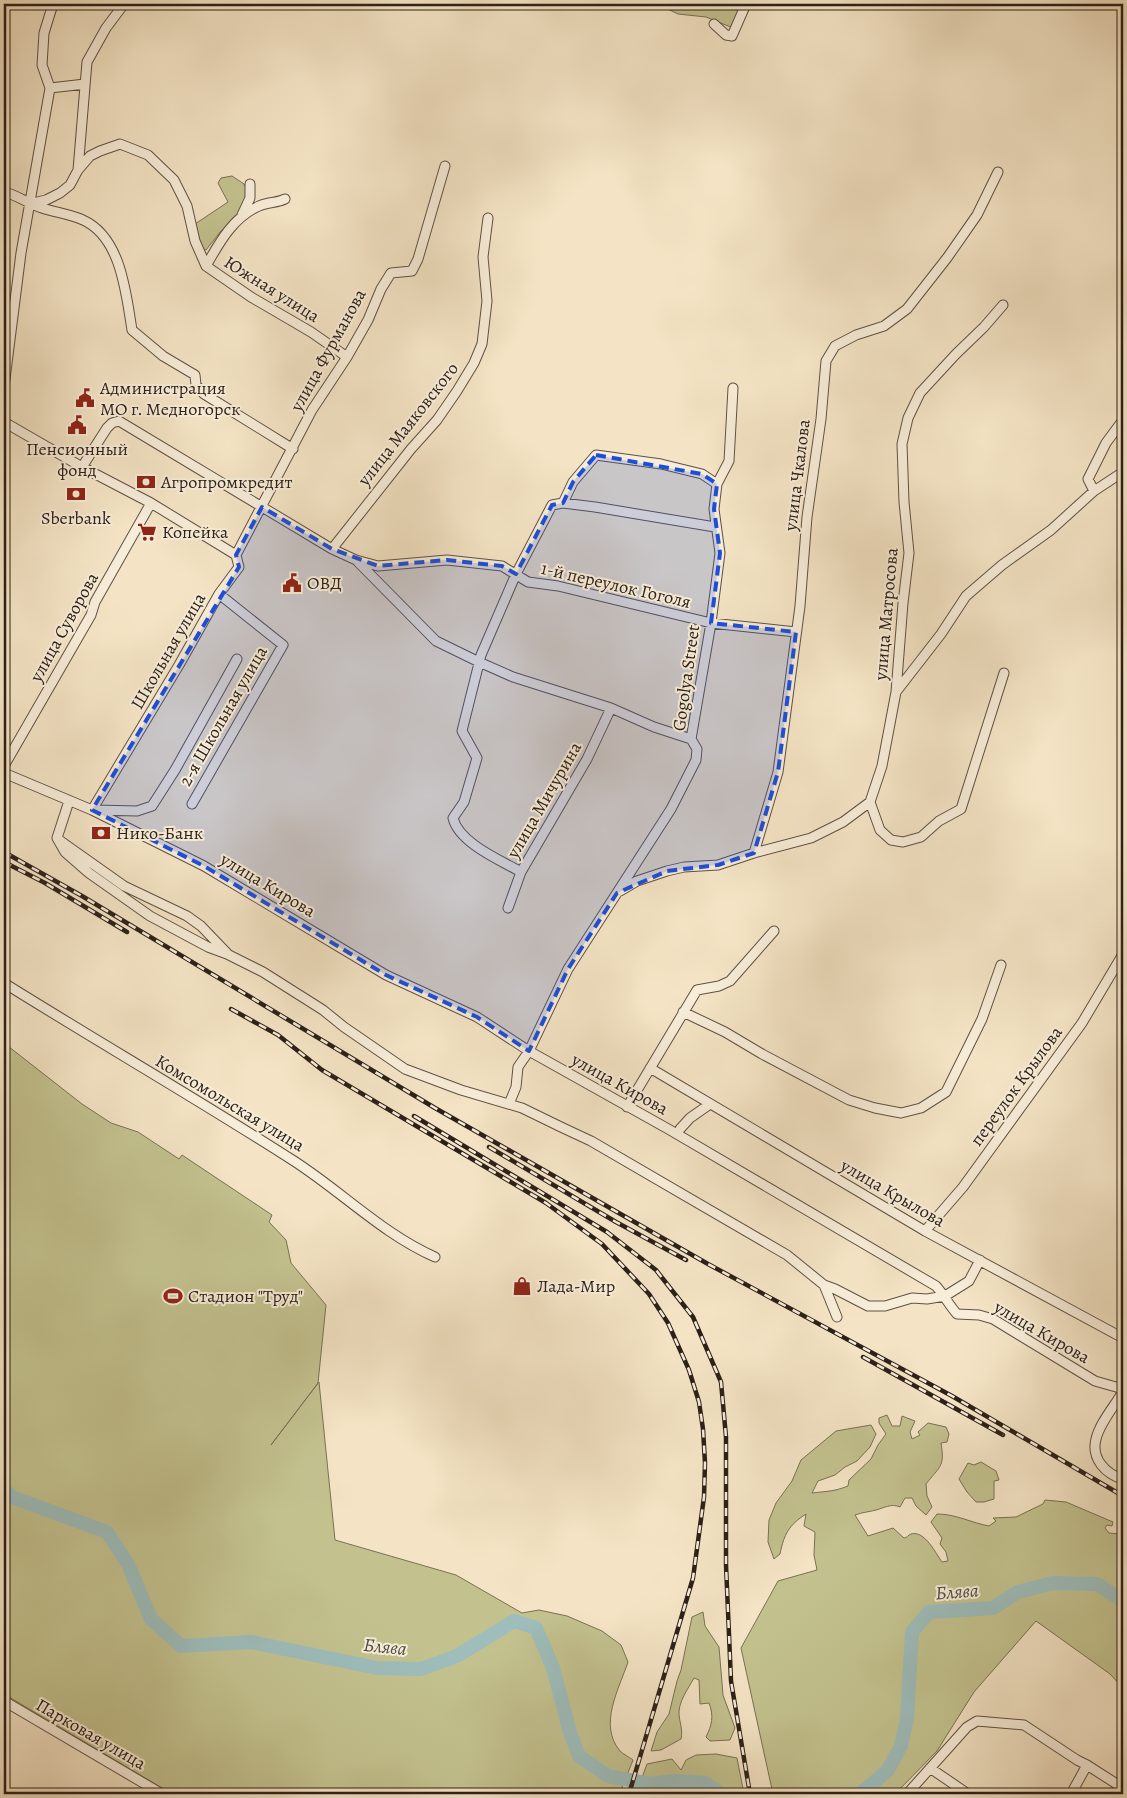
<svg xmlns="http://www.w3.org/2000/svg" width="1127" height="1798" viewBox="0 0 1127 1798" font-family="Alegreya,serif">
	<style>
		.green { fill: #c3c28f; stroke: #787154 }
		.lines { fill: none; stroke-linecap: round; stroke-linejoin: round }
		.river { stroke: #9ebdbb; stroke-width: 14 }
		.minor-casing { stroke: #5e5144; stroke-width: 11 }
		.minor { stroke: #f8edd9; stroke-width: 9 }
		.rail-casing { stroke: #2c2019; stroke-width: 4.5 }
		.rail { stroke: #f8edd9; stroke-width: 2.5; stroke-dasharray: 8; stroke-linecap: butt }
		.marked { fill: #1d4ed8; fill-opacity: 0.2; stroke: #1d4ed8; stroke-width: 4; stroke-dasharray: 10 6; stroke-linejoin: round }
		.labels { text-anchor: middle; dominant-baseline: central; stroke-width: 4; stroke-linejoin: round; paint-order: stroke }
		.street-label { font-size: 18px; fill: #2c2019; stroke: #f8edd9 }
		.poi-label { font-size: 18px; fill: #2c2019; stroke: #f8edd9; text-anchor: start }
		.water-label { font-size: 19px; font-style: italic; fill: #4e4f4a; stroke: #f8edd9 }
	</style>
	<rect width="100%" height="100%" fill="#f4e4c5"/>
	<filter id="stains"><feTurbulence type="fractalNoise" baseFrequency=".004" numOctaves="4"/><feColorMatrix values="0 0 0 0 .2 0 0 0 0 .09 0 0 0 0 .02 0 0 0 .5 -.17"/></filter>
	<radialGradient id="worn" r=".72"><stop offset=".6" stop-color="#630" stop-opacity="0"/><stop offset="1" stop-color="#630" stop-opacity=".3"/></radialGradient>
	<path class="green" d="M657 4H752L738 30 706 17 678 14Z
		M232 176 244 184 248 194 238 215 221 231 206 250 201 248 195 224 228 202 218 183 221 178Z
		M4 1043 82 1104 111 1123 138 1132 179 1159 182 1155 272 1215 269 1222 286 1240 291 1263 326 1305 318 1383 271 1445 319 1382 335 1540 456 1575 522 1613 539 1610 567 1616 602 1631 621 1645 628 1662C619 1689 598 1725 620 1751 623 1754 629 1757 633 1760L622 1788 612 1794H172L4 1694Z
		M887 1415 892 1426H900L902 1416 915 1421 910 1432 912 1439 920 1435 918 1432 928 1423 946 1427 949 1434 947 1442 941 1443C945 1467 940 1466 926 1484L927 1496 932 1507 926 1515 916 1506 912 1498H905L900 1507C891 1503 884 1508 876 1510 869 1512 863 1512 855 1515L868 1536 893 1528 904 1538C907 1538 908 1535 911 1534 925 1530 936 1554 942 1562L948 1561 946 1552 940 1544 942 1538 931 1522 937 1514C956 1514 972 1523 989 1526L996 1521 993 1518 1016 1517 1043 1504 1045 1500 1066 1502 1113 1522 1112 1526 1107 1525 1105 1528 1109 1533 1119 1534 1123 1538V1688L1110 1674 1036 1621 974 1692 937 1751 895 1794H773L741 1648 778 1581 817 1570 814 1555 815 1532 804 1526 806 1514C789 1525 784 1534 780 1554L774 1559 768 1542 769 1520 776 1503 792 1481 801 1460 836 1431 871 1425 876 1434 870 1447 857 1461 845 1467 835 1475 818 1481 812 1493C827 1491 833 1492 848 1486L849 1480 871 1459 878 1445 886 1434 879 1423V1418Z
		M981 1462 996 1471 999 1480 994 1481V1499L984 1502H976L967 1492 959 1479 968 1463 974 1465Z
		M703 1612 705 1626 719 1647 723 1695 735 1728 730 1740 710 1741 706 1737C712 1725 714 1716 709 1703L700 1704 699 1680 694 1678C688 1689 678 1702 679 1715 680 1724 683 1730 681 1739L661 1750 651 1751 657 1732 669 1714 677 1681 681 1670 692 1617Z
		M716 1754 737 1758 744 1794H636L647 1764 672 1759 681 1770 686 1760 696 1755Z"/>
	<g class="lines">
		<path class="river" d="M4 1489 12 1497 107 1532 128 1564 151 1619 181 1646 251 1642 377 1668 421 1669 457 1656 514 1621 536 1628 553 1668 570 1732 579 1756 608 1776 650 1784 674 1781 705 1783 721 1794
			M860 1794 888 1770 901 1746 907 1719 912 1632 929 1612 993 1608 1018 1592 1053 1583 1097 1584 1123 1601"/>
		<g class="minor-casing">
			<path id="minor" d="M53 4 44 33 42 65 50 88 85 84
				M714 24 726 35 732 36 746 4
				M78 170 87 62 106 28 124 4
				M4 192C17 195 29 204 42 208 54 212 73 215 83 220 121 237 126 293 132 330L163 356 195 375 196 385 204 394 293 449
				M29 204 46 200 60 193 70 185 78 170 90 156 100 151 120 144 148 155 174 180 187 206 195 241 206 266 251 297 311 332 347 357
				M242 215 250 198V184
				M206 266C219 243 233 217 259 206 268 202 277 203 285 199
				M4 387 21 253 50 88
				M4 422 82 467 151 503 236 555
				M82 467 107 428 112 423 119 421 332 549 356 560 378 566 447 560 502 566 528 582 558 586 711 623 796 632
				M1094 491 1088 479 1106 443 1123 420
				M563 503 573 482 596 455 661 464 702 474 717 484
				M332 549 411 449 437 420 457 391 474 363 482 344 487 301 483 257 488 218
				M358 562 436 641 479 662 513 677 611 708 654 727 691 739
				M896 692 903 603 909 553 904 502 902 444 908 418 920 393 956 354 984 327 1003 305
				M4 766 91 615 95 602 151 503
				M4 773 92 810 204 866 386 975 477 1017 529 1051 670 1130 936 1286C944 1295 949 1305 957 1314L979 1315 993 1319 1095 1381 1123 1389
				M69 801 57 838 65 852 89 873 150 916 208 947 227 954 263 972 323 1010 344 1027 405 1069 461 1090 522 1108 561 1127 591 1141 787 1255 824 1285 837 1317
				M870 802 880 830 891 840 903 842 921 837 939 821 961 809 1004 673
				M192 804 283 645 219 594
				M92 810 179 665 219 594 239 567 236 555 312 410 347 357 368 320 381 289 391 273 412 271 418 259 445 166
				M95 810 137 811 152 806 175 770 237 659
				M59 840 124 886 187 916 201 926 227 953
				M754 853 778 772 800 606 807 517 821 419 826 361 835 346 856 335 884 326 907 309 947 258 977 215 998 172
				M521 872C500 860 459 843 453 818L464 802 477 758 462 731 481 655 516 574 552 505 563 503 595 507 715 527
				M620 891 637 881 667 871 684 867 718 865 754 853 811 838 843 822 870 802 882 766 896 692 941 634 966 596 1002 565 1051 530 1094 491 1123 472
				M508 908 521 872 587 759 611 708
				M4 983C100 1043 199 1100 294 1161 342 1192 383 1234 435 1257
				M683 1012 725 1032 762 1054 849 1100 875 1108 901 1113 921 1108 946 1092 982 1019 1001 965
				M650 1068 925 1231 1123 1338
				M509 1104 516 1087 518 1067 529 1051 568 969 671 809 696 760 697 749 691 739 711 623 720 553 714 509 717 484 729 461 733 388
				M627 1107 697 990 719 986 730 981 774 931
				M680 1129 690 1118 710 1104
				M925 1231 963 1187 1082 1023 1123 954
				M824 1285 835 1289 868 1306H885L912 1298 927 1299 945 1296 969 1281 980 1260
				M1123 1391C1115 1406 1100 1422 1096 1439 1091 1458 1105 1474 1123 1479
				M4 1701 162 1794
				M930 1768 968 1794
				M907 1794 967 1727 977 1721 1024 1725 1077 1760 1087 1765 1123 1788
				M1071 1794 1087 1765"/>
		</g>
		<use href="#minor" class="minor"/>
		<g class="rail-casing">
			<path id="rail" d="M4 852 82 896 435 1108 708 1264 952 1396 1123 1496
				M4 862 45 883 127 932
				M231 1009 278 1035 322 1070 546 1203 602 1244 649 1294 668 1323 689 1370 699 1402 703 1429 705 1463 704 1497 693 1578 629 1794
				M414 1116 607 1232 656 1270 693 1317 721 1382 726 1437V1565L731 1681 750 1794
				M489 1147 616 1222 686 1260
				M863 1357 1003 1435"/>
		</g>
		<use href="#rail" class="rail"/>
	</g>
	<path class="marked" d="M596 455 702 474 717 484 714 509 720 553 711 623 796 632 778 772 754 853 718 865 667 871 617 893 568 969 529 1051 477 1017 386 975 204 866 92 810 239 567 236 555 262 507 332 549 378 566 447 560 502 566 516 574 552 505 563 503 573 482Z"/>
	<defs>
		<g id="civic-bare" transform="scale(1.5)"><path d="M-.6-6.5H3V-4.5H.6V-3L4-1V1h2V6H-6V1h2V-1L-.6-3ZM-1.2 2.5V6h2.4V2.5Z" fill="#8f2418" stroke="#f8edd9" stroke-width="2.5" paint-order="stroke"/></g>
		<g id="bank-bare" transform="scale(1.5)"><path d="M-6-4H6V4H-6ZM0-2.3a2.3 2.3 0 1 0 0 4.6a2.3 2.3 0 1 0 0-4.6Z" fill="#8f2418" stroke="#f8edd9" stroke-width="2.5" paint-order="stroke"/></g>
		<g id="supermarket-bare" transform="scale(1.5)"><path d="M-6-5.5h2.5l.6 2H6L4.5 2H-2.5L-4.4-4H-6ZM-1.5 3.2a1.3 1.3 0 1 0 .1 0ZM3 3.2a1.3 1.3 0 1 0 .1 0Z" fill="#8f2418" stroke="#f8edd9" stroke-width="2.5" paint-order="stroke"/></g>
		<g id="shop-bare" transform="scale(1.5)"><path d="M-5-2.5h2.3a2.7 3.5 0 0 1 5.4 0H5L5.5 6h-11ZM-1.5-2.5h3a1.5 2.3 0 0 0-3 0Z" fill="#8f2418" stroke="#f8edd9" stroke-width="2.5" paint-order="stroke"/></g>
		<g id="stadium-bare" transform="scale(1.5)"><path d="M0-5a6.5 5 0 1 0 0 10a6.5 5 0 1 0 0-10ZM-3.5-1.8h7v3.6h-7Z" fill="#8f2418" stroke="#f8edd9" stroke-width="2.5" paint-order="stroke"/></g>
	</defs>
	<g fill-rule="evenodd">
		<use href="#civic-bare" x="85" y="398"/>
		<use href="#civic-bare" x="77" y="425"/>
		<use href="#bank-bare" x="146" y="482"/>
		<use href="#bank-bare" x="76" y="494"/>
		<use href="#supermarket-bare" x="147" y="532"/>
		<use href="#civic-bare" x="292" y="583"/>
		<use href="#bank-bare" x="101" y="833"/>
		<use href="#shop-bare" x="522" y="1286"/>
		<use href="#stadium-bare" x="173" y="1296"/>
	</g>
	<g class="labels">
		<g class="street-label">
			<text transform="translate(272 289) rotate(32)">Южная улица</text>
			<text transform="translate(328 350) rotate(-61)">улица Фурманова</text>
			<text transform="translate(408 424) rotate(-52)">улица Маяковского</text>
			<text transform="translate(797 475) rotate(-83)">улица Чкалова</text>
			<text transform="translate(616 585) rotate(13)">1-й переулок Гоголя</text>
			<text transform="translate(886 614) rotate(-85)">улица Матросова</text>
			<text transform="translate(64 627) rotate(-61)">улица Суворова</text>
			<text transform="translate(168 651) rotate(-60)">Школьная улица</text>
			<text transform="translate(686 678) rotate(-82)">Gogolya Street</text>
			<text transform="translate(223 716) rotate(-60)">2-я Школьная улица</text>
			<text transform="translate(544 800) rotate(-60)">улица Мичурина</text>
			<text transform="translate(268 885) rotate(31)">улица Кирова</text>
			<text transform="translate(620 1084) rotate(29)">улица Кирова</text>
			<text transform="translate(1016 1086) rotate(-54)">переулок Крылова</text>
			<text transform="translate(230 1103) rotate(31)">Комсомольская улица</text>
			<text transform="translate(893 1193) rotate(30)">улица Крылова</text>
			<text transform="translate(1042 1332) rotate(30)">улица Кирова</text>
			<text transform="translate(91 1734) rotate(30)">Парковая улица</text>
		</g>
		<g class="poi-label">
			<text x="100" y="388">Администрация<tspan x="100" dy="21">МО г. Медногорск</tspan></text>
			<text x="77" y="449" text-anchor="middle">Пенсионный<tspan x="77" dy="21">фонд</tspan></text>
			<text x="161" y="482">Агропромкредит</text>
			<text x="76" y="518" text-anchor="middle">Sberbank</text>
			<text x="162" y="532">Копейка</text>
			<text x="307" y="583">ОВД</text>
			<text x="116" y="833">Нико-Банк</text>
			<text x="537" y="1286">Лада-Мир</text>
			<text x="188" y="1296">Стадион "Труд"</text>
		</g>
		<g class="water-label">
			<text transform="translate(957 1592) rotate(-4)">Блява</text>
			<text transform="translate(385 1647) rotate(6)">Блява</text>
		</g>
	</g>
	<rect width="1127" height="1798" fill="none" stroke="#f4e4c5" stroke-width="20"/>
	<rect x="5" y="5" width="1117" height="1788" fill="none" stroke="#2c2019" stroke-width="2.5"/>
	<rect x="10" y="10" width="1107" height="1778" fill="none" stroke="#2c2019"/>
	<rect width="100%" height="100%" filter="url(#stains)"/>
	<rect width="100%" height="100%" fill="url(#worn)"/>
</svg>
